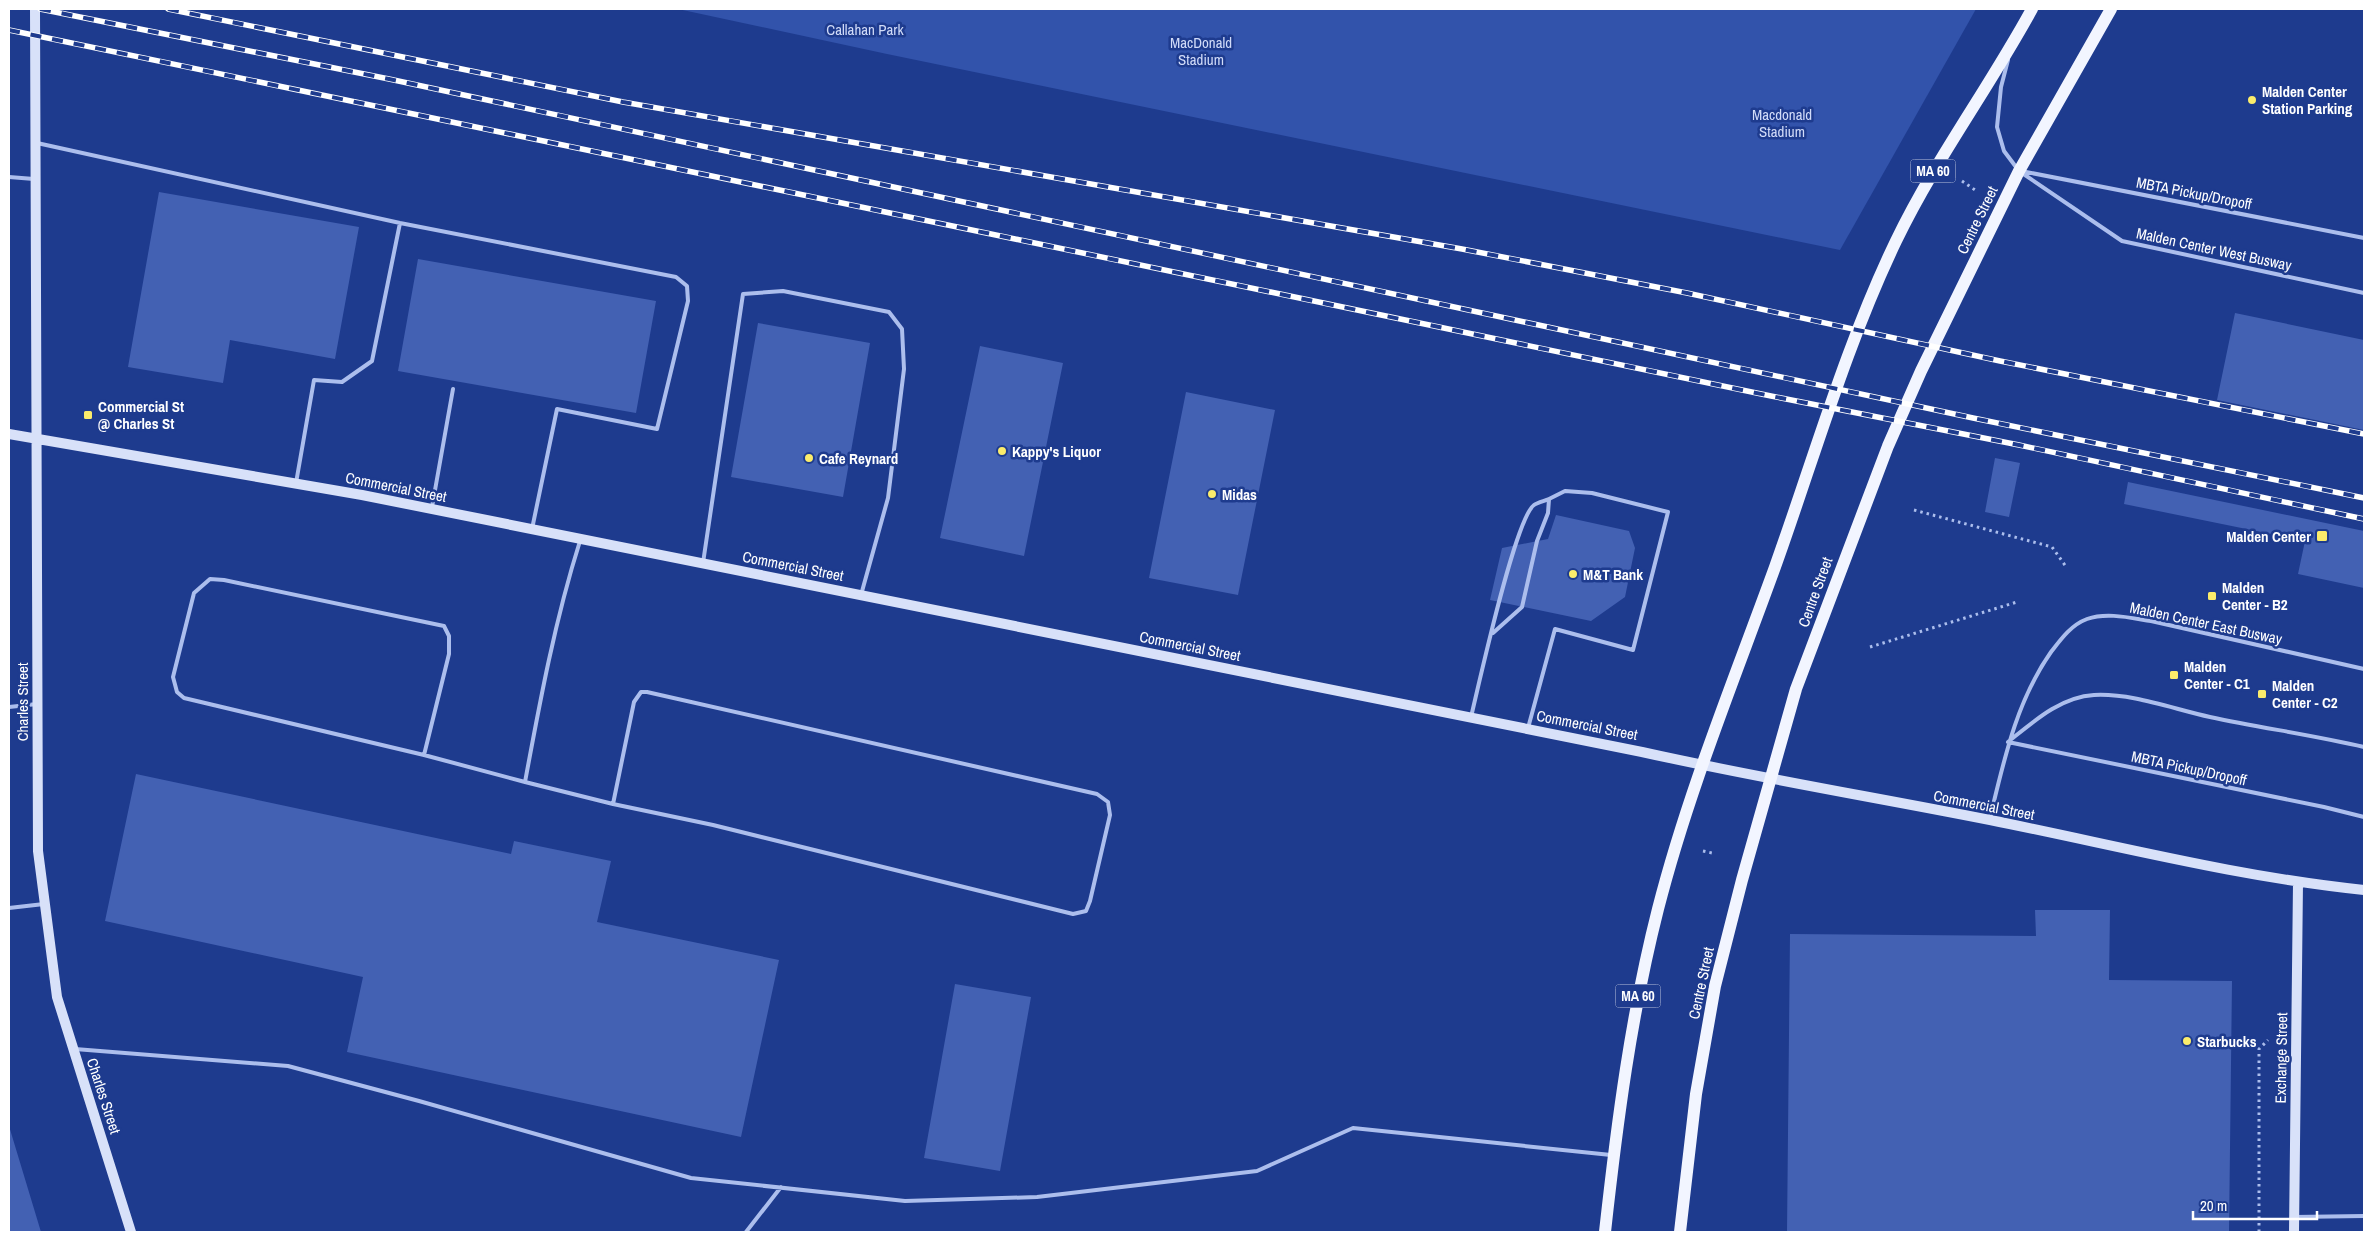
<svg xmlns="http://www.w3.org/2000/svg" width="2373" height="1241" viewBox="0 0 2373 1241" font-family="'Archivo Narrow',sans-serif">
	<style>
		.green { fill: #3253ab }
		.building { fill: #4361b3 }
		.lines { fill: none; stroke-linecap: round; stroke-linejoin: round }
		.path { stroke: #acbeed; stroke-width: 3; stroke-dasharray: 2.5 4; stroke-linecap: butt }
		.lane { stroke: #acbeed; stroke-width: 4 }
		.secondary { stroke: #d8e1f9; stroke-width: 10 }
		.primary { stroke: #f2f5ff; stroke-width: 12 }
		.rail-casing { stroke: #fff; stroke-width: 5.5 }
		.rail { stroke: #1e3b8e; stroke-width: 4; stroke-dasharray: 11; stroke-linecap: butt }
		.poi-dot { fill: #fbec6b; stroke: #1e3b8e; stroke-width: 2 }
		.labels { text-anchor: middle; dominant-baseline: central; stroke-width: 5; stroke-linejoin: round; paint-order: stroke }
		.shield { fill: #1e3b8e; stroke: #bcc4dd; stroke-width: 1 }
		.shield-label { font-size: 14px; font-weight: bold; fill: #fff }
		.park-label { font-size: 15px; fill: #d2dcf9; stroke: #1e3b8e }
		.poi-label { font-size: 15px; font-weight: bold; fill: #fff; stroke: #1e3b8e; text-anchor: start }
		.street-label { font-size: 15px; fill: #fff; stroke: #1e3b8e }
	</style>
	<rect width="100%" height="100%" fill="#1e3b8e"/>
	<path class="green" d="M678 9H1976L1840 250 887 54Z"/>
	<path class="building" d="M159 192 359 227 335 359 230 340 223 383 128 367Z
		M418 259 656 301 636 413 398 371Z
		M2235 313 2364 340V430L2217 400Z
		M758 323 870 343 843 497 731 477Z
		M980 346 1063 363 1024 556 940 538Z
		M1186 392 1275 410 1238 595 1149 578Z
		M1995 458 2020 463 2009 517 1985 512Z
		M2128 482 2364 531V588L2298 574 2305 541 2124 504Z
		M1556 515 1629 531 1635 548 1625 597 1591 621 1490 600 1502 548 1548 539Z
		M136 774 511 854 514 841 611 861 597 922 779 960 741 1137 347 1052 363 977 105 921Z
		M2035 910H2110L2109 980 2232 981 2229 1232H1787L1790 934 2036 936Z
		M955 984 1031 997 1000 1171 924 1158Z
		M9 1126 41 1232H9Z"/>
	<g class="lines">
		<path class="path" d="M1962 181 1978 192
			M1914 510 2052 547 2067 568
			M1870 647 2017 602
			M1703 851 1712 853
			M2259 1232V1049L2268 1040"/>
		<path class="lane" d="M2008 60 2001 87 1997 127 2004 151 2019 171 2122 241 2364 293
			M37 143 400 223 676 277 687 286 688 301 657 429 557 409 532 529
			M2021 171 2364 238
			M9 177 34 179
			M296 483 314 380 342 382 372 361 400 223
			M432 507 453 389
			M703 563 743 294 783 291 889 312 902 329 904 369 888 498 861 595
			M1493 633 1522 607 1537 541 1548 513 1549 499 1565 491 1592 493 1668 512 1633 650 1555 629 1528 728
			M9 707 37 704
			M1471 717C1479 684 1515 519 1534 505 1538 502 1545 501 1549 499
			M2008 742C2033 722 2060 697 2094 695 2132 693 2173 709 2210 717 2261 728 2313 735 2364 747
			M2008 742 2324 807 2364 817
			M424 755 449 654V636L444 626 224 580 210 579 194 593 173 677 177 692 184 698 424 755 525 782C540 701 555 620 580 541
			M525 782 613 804 713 825 1073 914 1086 911 1090 901 1110 815 1108 802 1097 794 647 692H641L634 702 613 804
			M1990 818C2004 760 2016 702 2051 652 2061 639 2071 625 2087 619 2107 612 2131 618 2151 621L2364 669
			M9 908 44 904
			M75 1049 288 1066 419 1101 691 1178 905 1201 1037 1197 1257 1171 1353 1128 1611 1155
			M2294 1217 2364 1216
			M746 1232 781 1187"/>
		<path class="secondary" d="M35 9 38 851 57 997 131 1232
			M9 434 362 495 1642 752C1758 778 1874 797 1990 820 2115 845 2238 877 2364 890
			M2294 1232 2298 883"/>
		<path class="primary" d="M1605 1232C1617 1123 1631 1015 1658 909 1688 792 1734 680 1775 567 1814 458 1846 345 1896 241 1935 160 1989 88 2032 9
			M1680 1232 1696 1094 1715 986 1742 880 1796 689 1888 446 1921 371 2019 171 2111 9"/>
		<g class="rail-casing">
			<path id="rail" d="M40 9 389 79 1973 418 2364 498
				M168 9 623 102 1462 249 1687 293 2000 361 2364 434
				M9 30 1771 396 2019 445 2364 519"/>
		</g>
		<use href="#rail" class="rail"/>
	</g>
	<g class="poi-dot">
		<circle cx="2252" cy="100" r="5"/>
		<rect x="83" y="410" width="10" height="10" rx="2.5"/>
		<circle cx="1002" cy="451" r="5"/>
		<circle cx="809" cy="458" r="5"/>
		<circle cx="1212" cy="494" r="5"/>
		<rect x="2316" y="530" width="12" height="12" rx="2.5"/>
		<circle cx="1573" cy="574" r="5"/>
		<rect x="2207" y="591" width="10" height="10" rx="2.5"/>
		<rect x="2169" y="670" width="10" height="10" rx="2.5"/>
		<rect x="2257" y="689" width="10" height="10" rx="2.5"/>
		<circle cx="2187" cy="1041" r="5"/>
	</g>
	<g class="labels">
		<g class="shield">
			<rect x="1910.5" y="159.5" width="45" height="23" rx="4"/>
			<rect x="1615.5" y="984.5" width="45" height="23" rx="4"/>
		</g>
		<g class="shield-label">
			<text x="1933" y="171">MA 60</text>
			<text x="1638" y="996">MA 60</text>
		</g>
		<g class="park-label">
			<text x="865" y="29">Callahan Park</text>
			<text x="1201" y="42">MacDonald<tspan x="1201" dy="17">Stadium</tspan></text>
			<text x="1782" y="114">Macdonald<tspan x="1782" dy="17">Stadium</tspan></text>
		</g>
		<g class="poi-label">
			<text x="2262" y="91">Malden Center<tspan x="2262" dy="17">Station Parking</tspan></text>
			<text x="98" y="406">Commercial St<tspan x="98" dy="17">@ Charles St</tspan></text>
			<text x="1012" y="451">Kappy's Liquor</text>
			<text x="819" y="458">Cafe Reynard</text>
			<text x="1222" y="494">Midas</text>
			<text x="2311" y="536" text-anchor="end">Malden Center</text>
			<text x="1583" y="574">M&amp;T Bank</text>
			<text x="2222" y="587">Malden<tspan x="2222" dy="17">Center - B2</tspan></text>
			<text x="2184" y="666">Malden<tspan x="2184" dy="17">Center - C1</tspan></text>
			<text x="2272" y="685">Malden<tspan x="2272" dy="17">Center - C2</tspan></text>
			<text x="2197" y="1041">Starbucks</text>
		</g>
		<g class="street-label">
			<text transform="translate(2194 193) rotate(11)">MBTA Pickup/Dropoff</text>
			<text transform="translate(1977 220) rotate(-64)">Centre Street</text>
			<text transform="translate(2214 249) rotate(12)">Malden Center West Busway</text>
			<text transform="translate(396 487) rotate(11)">Commercial Street</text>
			<text transform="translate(793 566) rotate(11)">Commercial Street</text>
			<text transform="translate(1815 592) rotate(-70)">Centre Street</text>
			<text transform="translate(2206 623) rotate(12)">Malden Center East Busway</text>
			<text transform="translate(1190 646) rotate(11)">Commercial Street</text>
			<text transform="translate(22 702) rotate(-90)">Charles Street</text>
			<text transform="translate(1587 725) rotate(11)">Commercial Street</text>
			<text transform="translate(2189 768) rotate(12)">MBTA Pickup/Dropoff</text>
			<text transform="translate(1984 805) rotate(11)">Commercial Street</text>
			<text transform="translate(1701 983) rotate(-78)">Centre Street</text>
			<text transform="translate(2281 1058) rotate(-89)">Exchange Street</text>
			<text transform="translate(104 1096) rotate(72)">Charles Street</text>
		</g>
	</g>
	<rect width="2373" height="1241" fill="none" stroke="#ffffff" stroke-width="20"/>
	<path d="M2193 1211v8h124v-8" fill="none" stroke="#ffffff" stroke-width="2.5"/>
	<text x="2200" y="1211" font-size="15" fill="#ffffff" stroke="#1e3b8e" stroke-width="4" paint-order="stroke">20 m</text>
</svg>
